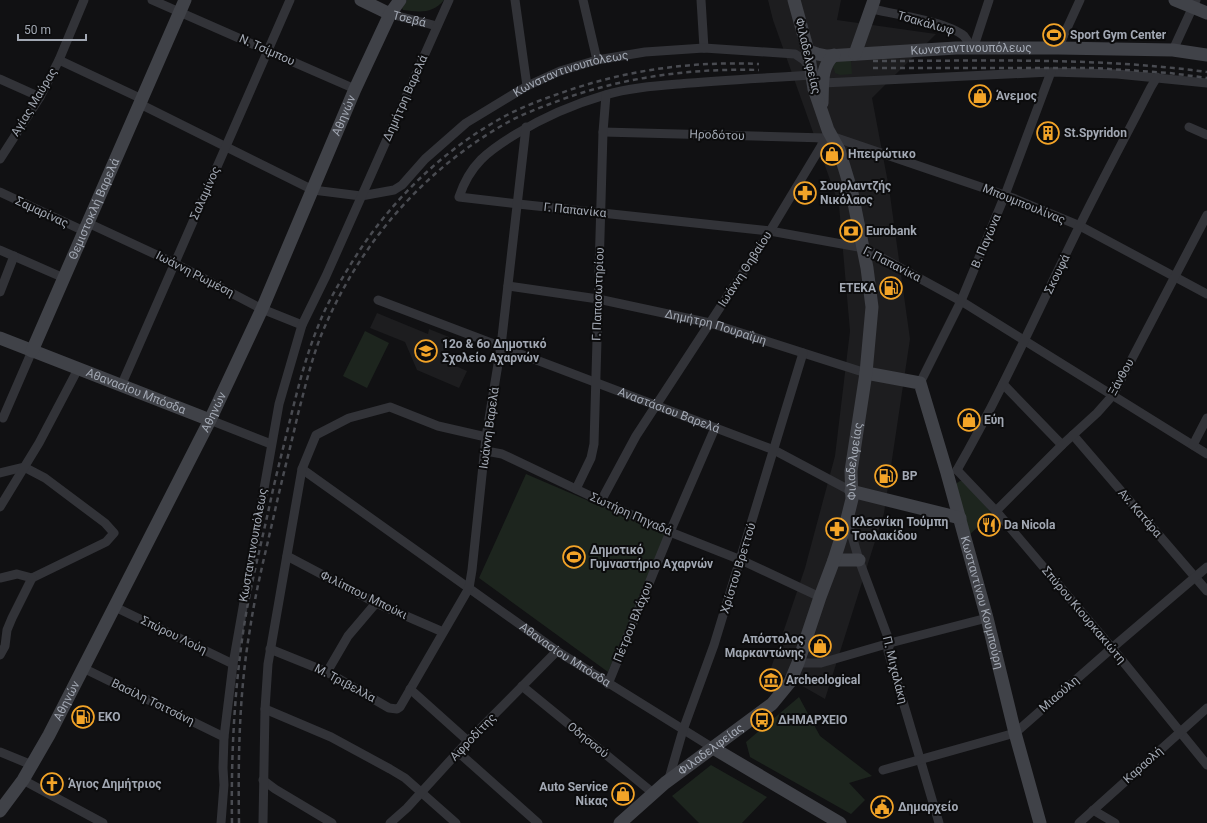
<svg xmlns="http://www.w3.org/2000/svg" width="1207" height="823" viewBox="0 0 1207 823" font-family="Roboto,sans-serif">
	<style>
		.built { fill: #1d1d1f }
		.green { fill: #1d251e }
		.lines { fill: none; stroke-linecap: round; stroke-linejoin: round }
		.street { stroke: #323338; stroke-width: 9 }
		.secondary { stroke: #404248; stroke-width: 13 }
		.rail { stroke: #494b51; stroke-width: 2.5; stroke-dasharray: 5 4; stroke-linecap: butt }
		.labels { text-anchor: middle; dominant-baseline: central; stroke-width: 4; stroke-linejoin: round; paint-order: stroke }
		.street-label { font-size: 12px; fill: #a2a8b3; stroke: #0c0c0d }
		.poi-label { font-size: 12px; font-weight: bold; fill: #a2a8b3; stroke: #0c0c0d; text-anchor: start }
	</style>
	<rect width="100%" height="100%" fill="#111113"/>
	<path class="built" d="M768 0H841L837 20 936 34 872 98 889 188 910 339 884 513 825 699 771 668 805 568 835 456 850 331 839 205 773 20Z
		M377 313 428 334 429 329 449 337 440 359 467 371 459 388 417 370 405 342 370 328Z"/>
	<path class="green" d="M407 0H444C433 14 419 12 403 10L402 8Z
		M851 60 852 74 840 75 835 73 833 66 836 62Z
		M365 331 389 343 367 388 343 376Z
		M526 474 668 535 608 672 479 578Z
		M960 481H965L992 514 968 536 953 488 957 483Z
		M799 697 820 736 872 776 849 783 865 800 851 814 750 757 746 742Z
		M711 765 767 797 742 823H699L672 796Z"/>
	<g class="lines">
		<g class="street">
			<path d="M152 0 355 89"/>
			<path d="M515 0 527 86"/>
			<path d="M583 0 597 60"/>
			<path d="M701 0 704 48"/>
			<path d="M872 9C894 14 948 22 964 36 967 40 970 45 973 49"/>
			<path id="s1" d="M390 14 437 26"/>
			<path d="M1058 48 1080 0"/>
			<path d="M973 49 989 0"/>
			<path d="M1173 50 1196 0"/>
			<path d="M59 60 142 99"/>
			<path d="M812 75C768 78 723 80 679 84 654 86 628 88 605 95 574 104 544 117 516 134 488 151 470 164 459 197L518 204 770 231 864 248 961 301 1207 454"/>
			<path d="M0 79 40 97"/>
			<path d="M823 83 1051 72 1117 74 1207 83"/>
			<path id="s2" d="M140 104 313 190 361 196 394 190 402 185 425 159 466 123 527 86 560 71 597 60 645 52 704 48 795 54 804 60 810 68"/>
			<path d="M1189 127 1207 135"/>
			<path d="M603 132 826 138 831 136 1013 198 1080 226 1207 294"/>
			<path d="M0 159 40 97 59 60 84 0"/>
			<path d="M0 192 84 231"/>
			<path d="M88 223 174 263 262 309 302 325"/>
			<path d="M0 250 64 278"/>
			<path id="s3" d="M508 286 598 299 710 323 866 373"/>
			<path d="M0 292 14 256"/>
			<path id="s4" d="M378 300 774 450 851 491"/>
			<path d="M920 383 961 301 1005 195 1051 72"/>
			<path d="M1003 384 1062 445"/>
			<path d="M121 386 290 0"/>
			<path d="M3 418 32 351"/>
			<path d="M210 420 271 444"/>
			<path d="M1073 435 1207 591"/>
			<path d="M1193 445 1207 418"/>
			<path d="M486 451 502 454 601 501 670 532 741 560 820 597"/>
			<path id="s5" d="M302 469 557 651 713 748"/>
			<path d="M957 470C1002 392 1039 308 1079 227 1102 180 1127 134 1151 87L1157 77"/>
			<path d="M957 470 996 511 1112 648 1207 765"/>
			<path d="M0 473 24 467 45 478 105 523 114 533 106 542 32 578 17 574 0 578"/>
			<path d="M576 489 591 458 594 444 603 132 606 95"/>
			<path d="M601 501 636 436 770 231 826 138"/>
			<path d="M0 507 39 443 78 369"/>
			<path d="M996 511 1062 445 1097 413 1113 395 1207 215"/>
			<path d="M847 519 859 560 890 643 888 651 939 823"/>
			<path d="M287 556 376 603 443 632"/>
			<path d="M115 607 233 664"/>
			<path d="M270 649 327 672 389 708 397 709 400 707 469 588 472 570 486 437 501 346 526 127"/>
			<path d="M0 655 5 646 7 630 12 618 32 578"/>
			<path d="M798 663H821L890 643 987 618"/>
			<path d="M83 668 224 737"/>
			<path d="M327 672 348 636 376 603"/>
			<path d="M608 684 670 532 715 428"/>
			<path d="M522 686 653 793"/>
			<path d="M410 689 468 741"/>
			<path d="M265 709 331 737 390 769 405 778 456 823"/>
			<path d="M0 752 32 765"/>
			<path d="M458 752 538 823"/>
			<path d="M883 770 1015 733 1112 648 1207 567"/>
			<path d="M23 780 103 823"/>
			<path d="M263 780 275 789 332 823"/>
			<path d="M668 782 683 730 714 645 803 353"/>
			<path d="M1093 810 1115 823"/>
			<path d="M221 823 224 785 223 768 224 737 233 664 279 404 302 325 326 276 449 0"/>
			<path d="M263 823 265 709 268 664 302 469 316 435 349 418 390 407 438 426 486 437"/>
			<path d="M390 823 407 808 468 741 557 651"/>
			<path d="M1079 823 1207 708"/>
		</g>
		<g class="secondary">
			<path d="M361 0 390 14"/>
			<path d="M1175 0 1207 13"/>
			<path id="s6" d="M808 51 817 54 827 56 956 48H1058L1173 50 1207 55"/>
			<path d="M855 54 874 0"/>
			<path d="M822 103C823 87 820 67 834 55"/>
			<path id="s7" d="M0 338 210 420"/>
			<path id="s8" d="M32 351 185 0"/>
			<path id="s9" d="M866 373 920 383 947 473 987 618 1015 733 1040 823"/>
			<path d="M851 491 960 518"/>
			<path d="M834 560H859"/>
			<path d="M713 748 840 823"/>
			<path id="s10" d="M0 811 23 780 49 735 210 420 262 309 355 89 390 14 400 0"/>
			<path id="s11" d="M620 823 665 783 772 704 790 682 798 663 820 597 834 560 847 519 852 499 851 471 866 373 872 307 867 268 852 193 839 150 828 130 814 89 808 51 794 0"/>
		</g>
		<path class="rail" d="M873 61C985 61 1097 57 1207 72
			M873 68H1095L1170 73 1207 78
			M232 823C231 759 234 695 243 633 249 591 260 549 269 508 275 479 283 449 290 420 298 388 306 355 319 324 328 301 341 280 354 259 392 199 445 148 507 115 525 106 543 99 561 93 625 70 692 61 759 64
			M239 823C238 759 239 693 250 629 256 588 267 547 276 506 283 475 291 445 298 414 306 384 313 352 326 324 363 239 428 166 510 121 527 112 545 106 563 99 626 77 692 68 759 70"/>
	</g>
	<defs>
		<g id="stadium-ring" transform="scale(1.15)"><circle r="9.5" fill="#0c0c0d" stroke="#f3a428" stroke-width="1.5"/><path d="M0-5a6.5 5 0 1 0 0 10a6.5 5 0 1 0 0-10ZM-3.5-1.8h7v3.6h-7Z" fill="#f3a428"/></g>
		<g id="shop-ring" transform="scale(1.15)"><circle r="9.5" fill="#0c0c0d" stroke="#f3a428" stroke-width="1.5"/><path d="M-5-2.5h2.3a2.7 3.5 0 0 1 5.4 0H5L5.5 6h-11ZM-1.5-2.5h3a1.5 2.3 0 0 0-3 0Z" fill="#f3a428"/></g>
		<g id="building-ring" transform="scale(1.15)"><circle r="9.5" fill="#0c0c0d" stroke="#f3a428" stroke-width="1.5"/><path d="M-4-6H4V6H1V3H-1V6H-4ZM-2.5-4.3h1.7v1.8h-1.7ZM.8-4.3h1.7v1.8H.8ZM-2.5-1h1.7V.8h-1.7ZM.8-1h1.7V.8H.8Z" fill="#f3a428"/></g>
		<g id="pharmacy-ring" transform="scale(1.15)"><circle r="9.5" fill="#0c0c0d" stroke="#f3a428" stroke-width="1.5"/><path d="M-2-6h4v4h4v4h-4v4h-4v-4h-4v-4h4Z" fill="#f3a428"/></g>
		<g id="bank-ring" transform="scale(1.15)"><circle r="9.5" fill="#0c0c0d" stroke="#f3a428" stroke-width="1.5"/><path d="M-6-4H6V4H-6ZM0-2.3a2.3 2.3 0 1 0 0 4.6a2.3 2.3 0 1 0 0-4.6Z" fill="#f3a428"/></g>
		<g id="fuel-ring" transform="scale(1.15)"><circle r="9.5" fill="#0c0c0d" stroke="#f3a428" stroke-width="1.5"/><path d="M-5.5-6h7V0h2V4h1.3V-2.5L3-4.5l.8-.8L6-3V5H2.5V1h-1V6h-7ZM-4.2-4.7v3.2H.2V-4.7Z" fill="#f3a428"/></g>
		<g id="school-ring" transform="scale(1.15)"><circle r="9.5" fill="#0c0c0d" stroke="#f3a428" stroke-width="1.5"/><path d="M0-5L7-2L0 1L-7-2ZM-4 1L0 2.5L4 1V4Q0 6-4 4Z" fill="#f3a428"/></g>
		<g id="restaurant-ring" transform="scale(1.15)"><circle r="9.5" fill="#0c0c0d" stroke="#f3a428" stroke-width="1.5"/><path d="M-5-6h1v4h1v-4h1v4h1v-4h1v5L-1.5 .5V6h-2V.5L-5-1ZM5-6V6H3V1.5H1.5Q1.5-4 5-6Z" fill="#f3a428"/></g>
		<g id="museum-ring" transform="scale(1.15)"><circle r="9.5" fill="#0c0c0d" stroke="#f3a428" stroke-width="1.5"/><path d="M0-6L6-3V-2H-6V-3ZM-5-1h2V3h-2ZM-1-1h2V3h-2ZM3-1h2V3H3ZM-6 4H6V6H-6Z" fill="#f3a428"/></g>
		<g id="bus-ring" transform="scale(1.15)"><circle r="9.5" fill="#0c0c0d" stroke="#f3a428" stroke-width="1.5"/><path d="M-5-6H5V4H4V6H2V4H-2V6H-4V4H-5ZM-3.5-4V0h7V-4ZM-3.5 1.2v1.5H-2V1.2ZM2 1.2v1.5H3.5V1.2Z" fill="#f3a428"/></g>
		<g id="church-ring" transform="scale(1.15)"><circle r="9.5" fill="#0c0c0d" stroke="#f3a428" stroke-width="1.5"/><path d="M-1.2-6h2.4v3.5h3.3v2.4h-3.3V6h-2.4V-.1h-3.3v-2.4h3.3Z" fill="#f3a428"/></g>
		<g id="civic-ring" transform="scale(1.15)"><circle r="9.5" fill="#0c0c0d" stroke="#f3a428" stroke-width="1.5"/><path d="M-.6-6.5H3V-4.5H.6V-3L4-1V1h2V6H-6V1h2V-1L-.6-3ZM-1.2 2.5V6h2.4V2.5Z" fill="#f3a428"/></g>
	</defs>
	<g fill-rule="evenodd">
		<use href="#stadium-ring" x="1054" y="35"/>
		<use href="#shop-ring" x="980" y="96"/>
		<use href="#building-ring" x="1048" y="133"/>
		<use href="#shop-ring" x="832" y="154"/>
		<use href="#pharmacy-ring" x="805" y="193"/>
		<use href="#bank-ring" x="851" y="231"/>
		<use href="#fuel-ring" x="891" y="288"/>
		<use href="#school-ring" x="426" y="351"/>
		<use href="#shop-ring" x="969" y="420"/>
		<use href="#fuel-ring" x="886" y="476"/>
		<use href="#restaurant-ring" x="989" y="525"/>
		<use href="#pharmacy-ring" x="837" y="529"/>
		<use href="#stadium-ring" x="574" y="557"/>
		<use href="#shop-ring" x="820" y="646"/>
		<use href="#museum-ring" x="771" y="680"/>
		<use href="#fuel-ring" x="83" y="717"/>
		<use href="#bus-ring" x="762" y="720"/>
		<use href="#church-ring" x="52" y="784"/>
		<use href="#shop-ring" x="623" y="794"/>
		<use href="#civic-ring" x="882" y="807"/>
	</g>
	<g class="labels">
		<g class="street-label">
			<text stroke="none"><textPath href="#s1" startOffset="20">Τσεβά</textPath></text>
			<text transform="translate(926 23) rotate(16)">Τσακάλωφ</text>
			<text transform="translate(267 50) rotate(24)">N. Τσίμπου</text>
			<text stroke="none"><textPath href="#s6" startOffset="164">Κωνσταντινουπόλεως</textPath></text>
			<text transform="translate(808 56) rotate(77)">Φιλαδελφείας</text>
			<text stroke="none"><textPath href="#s2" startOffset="491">Κωνσταντινουπόλεως</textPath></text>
			<text transform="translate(405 98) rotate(-66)">Δημήτρη Βαρελά</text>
			<text transform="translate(34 102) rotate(-59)">Αγίας Μαύρας</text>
			<text stroke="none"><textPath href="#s10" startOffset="777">Αθηνών</textPath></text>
			<text transform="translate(717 135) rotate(2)">Ηροδότου</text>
			<text transform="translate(205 193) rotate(-66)">Σαλαμίνος</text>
			<text transform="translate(1024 204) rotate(22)">Μπουμπουλίνας</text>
			<text stroke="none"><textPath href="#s8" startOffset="155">Θεμιστοκλή Βαρελά</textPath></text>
			<text transform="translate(575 210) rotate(6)">Γ. Παπανίκα</text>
			<text transform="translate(42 212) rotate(25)">Σαμαρίνας</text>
			<text transform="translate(986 241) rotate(-67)">Β. Παγώνα</text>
			<text transform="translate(892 264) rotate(27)">Γ. Παπανίκα</text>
			<text transform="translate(745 269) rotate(-57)">Ιωάννη Θηβαίου</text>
			<text transform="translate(195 274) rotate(27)">Ιωάννη Ρωμέση</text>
			<text transform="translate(1057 274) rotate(-64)">Σκουφά</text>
			<text transform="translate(598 294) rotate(-88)">Γ. Παπασωτηρίου</text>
			<text stroke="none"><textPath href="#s3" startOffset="212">Δημήτρη Πουραΐμη</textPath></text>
			<text transform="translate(1121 377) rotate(-61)">Ξάνθου</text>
			<text stroke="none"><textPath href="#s7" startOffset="146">Αθανασίου Μπόσδα</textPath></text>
			<text stroke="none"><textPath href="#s4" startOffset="311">Αναστάσιου Βαρελά</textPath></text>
			<text stroke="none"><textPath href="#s10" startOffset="453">Αθηνών</textPath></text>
			<text transform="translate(489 428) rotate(-82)">Ιωάννη Βαρελά</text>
			<text stroke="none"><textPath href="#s11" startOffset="453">Φιλαδελφείας</textPath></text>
			<text transform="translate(1140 513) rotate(49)">Αν. Κατάρα</text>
			<text transform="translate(631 514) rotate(24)">Σωτήρη Πηγαδά</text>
			<text transform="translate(253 545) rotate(-80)">Κωσταντινουπόλεως</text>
			<text transform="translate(738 568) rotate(-73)">Χρίστου Βρεττού</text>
			<text transform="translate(364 595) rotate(26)">Φιλίππου Μπούκι</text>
			<text stroke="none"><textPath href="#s9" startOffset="283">Κωσταντίνου Κουμπούρη</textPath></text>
			<text transform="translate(1084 615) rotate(50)">Σπύρου Κιουρκακιώτη</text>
			<text transform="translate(633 622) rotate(-68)">Πέτρου Βλάχου</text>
			<text transform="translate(174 635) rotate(26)">Σπύρου Λούη</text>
			<text stroke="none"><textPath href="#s5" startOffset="322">Αθανασίου Μπόσδα</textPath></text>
			<text transform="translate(895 670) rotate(76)">Π. Μιχαλάκη</text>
			<text transform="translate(345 683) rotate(28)">Μ. Τριβελλα</text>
			<text transform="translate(1059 694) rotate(-41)">Μιαούλη</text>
			<text stroke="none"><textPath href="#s10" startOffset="129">Αθηνών</textPath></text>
			<text transform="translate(153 702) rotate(26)">Βασίλη Τσιτσάνη</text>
			<text transform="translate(473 737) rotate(-46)">Αφροδίτης</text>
			<text transform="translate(588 740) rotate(39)">Οδησσού</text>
			<text stroke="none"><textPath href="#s11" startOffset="117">Φιλαδελφείας</textPath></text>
			<text transform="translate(1143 765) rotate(-42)">Καραολή</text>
		</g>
		<g class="poi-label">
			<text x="1070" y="35">Sport Gym Center</text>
			<text x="996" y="96">Άνεμος</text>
			<text x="1064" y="133">St.Spyridon</text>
			<text x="848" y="154">Ηπειρώτικο</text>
			<text x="820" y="186">Σουρλαντζής<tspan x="820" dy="14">Νικόλαος</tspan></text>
			<text x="866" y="231">Eurobank</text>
			<text x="876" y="288" text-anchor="end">ΕΤΕΚΑ</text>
			<text x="442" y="344">12ο &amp; 6ο Δημοτικό<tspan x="442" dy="14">Σχολείο Αχαρνών</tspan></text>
			<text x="984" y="420">Εύη</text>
			<text x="902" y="476">BP</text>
			<text x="852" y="522">Κλεονίκη Τούμπη<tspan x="852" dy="14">Τσολακίδου</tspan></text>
			<text x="1004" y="525">Da Nicola</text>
			<text x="590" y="550">Δημοτικό<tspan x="590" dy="14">Γυμναστήριο Αχαρνών</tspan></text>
			<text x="804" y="639" text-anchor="end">Απόστολος<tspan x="804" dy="14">Μαρκαντώνης</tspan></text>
			<text x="786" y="680">Archeological</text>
			<text x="98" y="717">EKO</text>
			<text x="778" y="720">ΔΗΜΑΡΧΕΙΟ</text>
			<text x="68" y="784">Άγιος Δημήτριος</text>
			<text x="608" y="787" text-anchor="end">Auto Service<tspan x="608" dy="14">Νίκας</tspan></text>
			<text x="898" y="807">Δημαρχείο</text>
		</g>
	</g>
	<path d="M18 34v6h68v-6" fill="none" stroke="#a2a8b3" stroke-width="2"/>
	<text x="24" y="34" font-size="12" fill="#a2a8b3" stroke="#0c0c0d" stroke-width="3" paint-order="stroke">50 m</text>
</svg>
